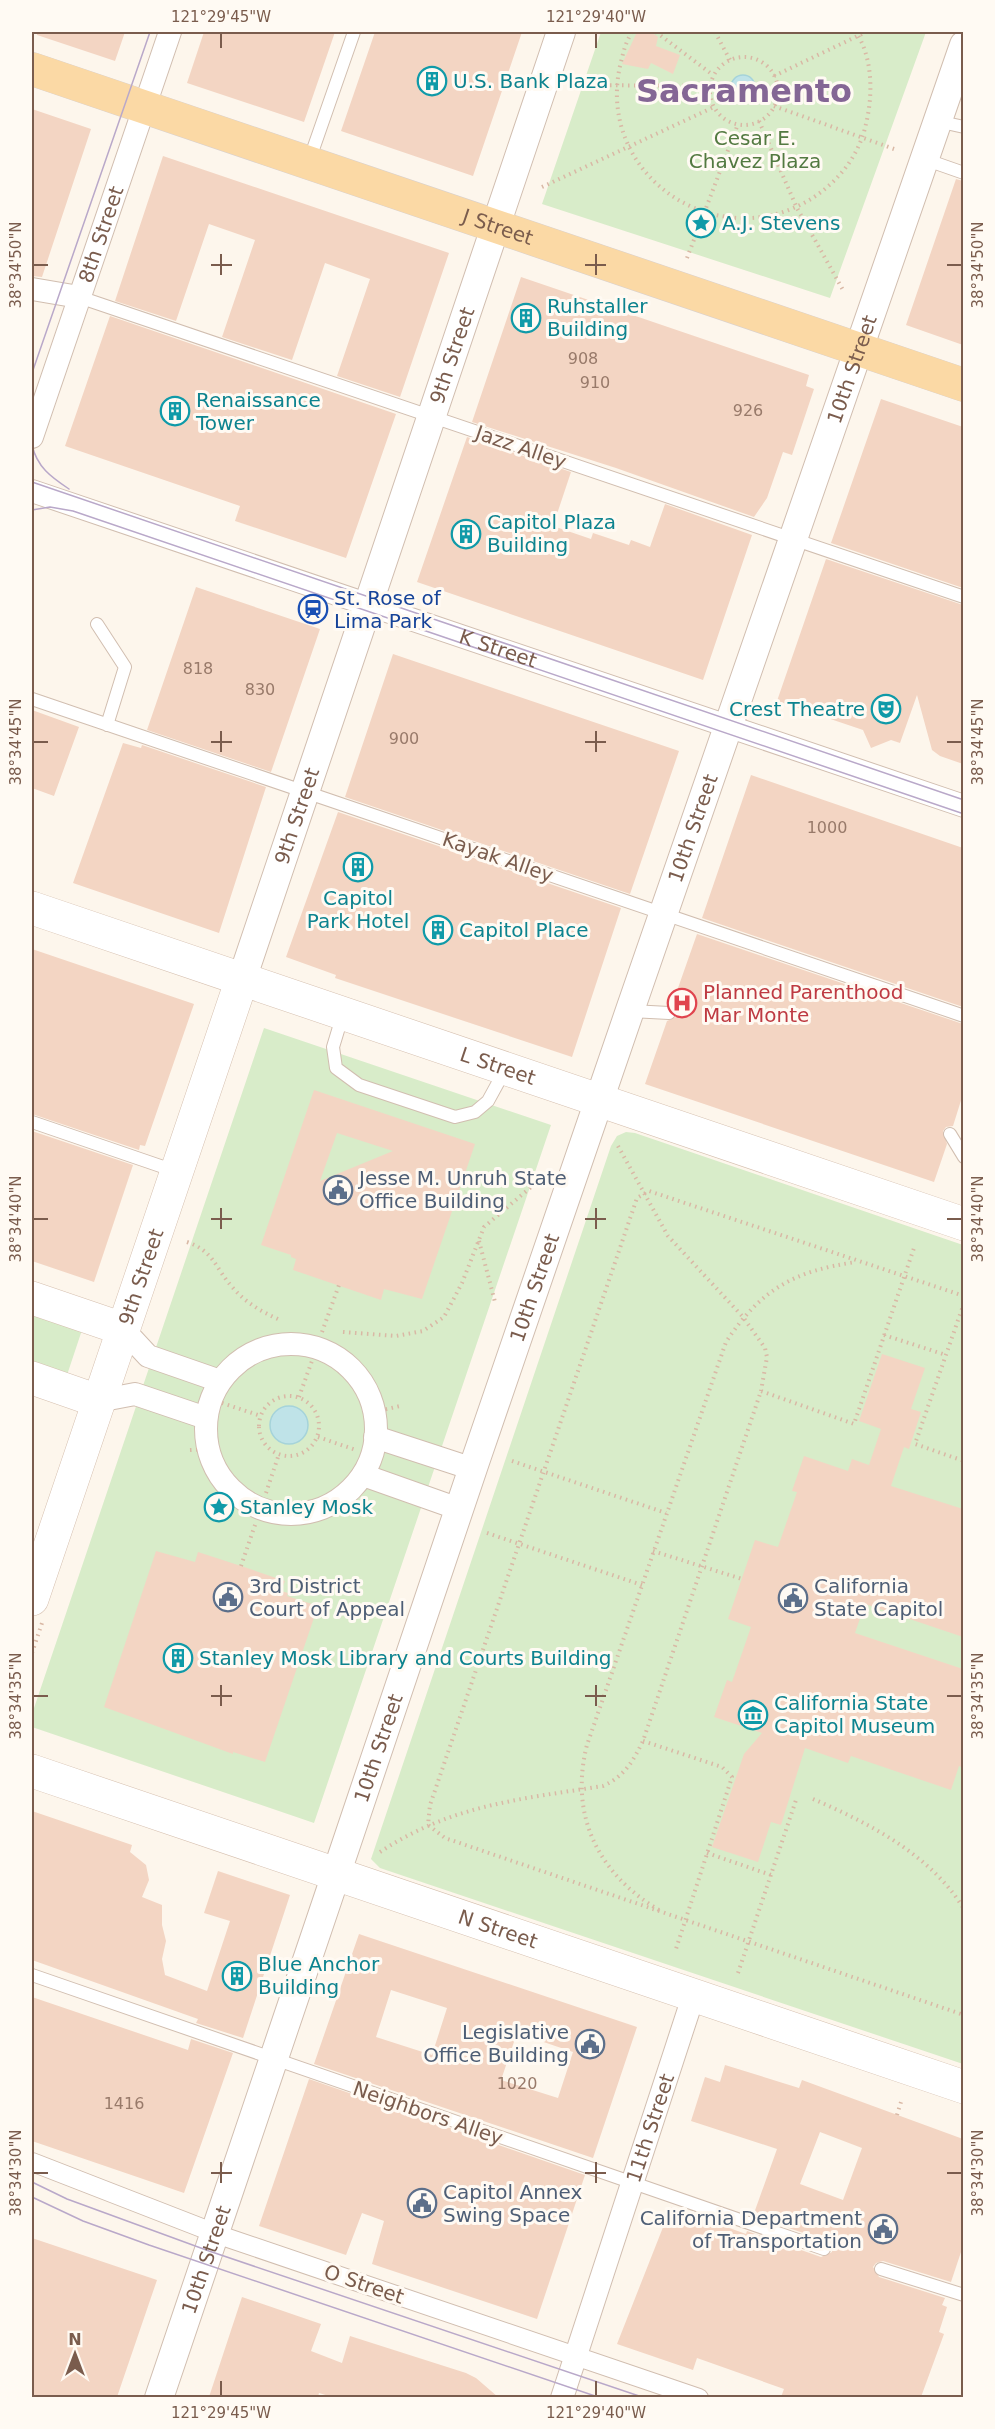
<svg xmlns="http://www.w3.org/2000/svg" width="995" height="2429" viewBox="0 0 995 2429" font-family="'DejaVu Sans',sans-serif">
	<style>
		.green { fill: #d8ecc9 }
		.water { fill: #bfe3e8; stroke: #a5d3da; stroke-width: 1.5 }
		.building { fill: #f3d5c3; fill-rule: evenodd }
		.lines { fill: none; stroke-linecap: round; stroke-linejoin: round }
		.service-casing { stroke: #d1beb0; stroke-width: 14 }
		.pedestrian-casing { stroke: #d1beb0; stroke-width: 20 }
		.minor-casing { stroke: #d1beb0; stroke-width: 24 }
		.tertiary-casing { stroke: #d1beb0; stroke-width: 30 }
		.secondary-casing { stroke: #d6c0b0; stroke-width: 34 }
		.primary-casing { stroke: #dad1cd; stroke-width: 34 }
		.path { stroke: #d9b8a5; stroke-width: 4; stroke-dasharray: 1.5 4.5; stroke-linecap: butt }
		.service { stroke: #fff; stroke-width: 12 }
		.pedestrian { stroke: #fff; stroke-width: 18 }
		.minor { stroke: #fff; stroke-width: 22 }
		.tertiary { stroke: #fff; stroke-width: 28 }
		.secondary { stroke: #fff; stroke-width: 33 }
		.primary { stroke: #fbd9a5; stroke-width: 33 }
		.tram { stroke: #b9a8c9; stroke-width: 1.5 }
		.ticks { fill: none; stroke: #7a5c4d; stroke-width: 2 }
		.labels { text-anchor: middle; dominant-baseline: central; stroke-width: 6; stroke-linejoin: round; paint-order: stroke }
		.number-label { font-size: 16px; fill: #987a6a }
		.culture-label { font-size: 20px; fill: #0d838f; stroke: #fffaf3; text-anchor: start }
		.park-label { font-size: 20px; fill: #537a41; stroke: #fffaf3 }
		.street-label { font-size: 20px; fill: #7a5c4d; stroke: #fffaf3 }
		.transit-label { font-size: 20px; fill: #164399; stroke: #fffaf3; text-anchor: start }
		.health-label { font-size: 20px; fill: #be3a42; stroke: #fffaf3; text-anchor: start }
		.service-label { font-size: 20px; fill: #4e5e75; stroke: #fffaf3; text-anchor: start }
		.town-label { font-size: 32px; font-weight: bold; fill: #846695; stroke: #fffaf3 }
		.neatline { fill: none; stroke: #7a5c4d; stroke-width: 2 }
		.ticks-label { font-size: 15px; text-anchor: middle; fill: #7a5c4d }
	</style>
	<rect width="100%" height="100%" fill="#fdf6ec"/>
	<path class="green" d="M601 32H926L830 298 542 204Z
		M264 1028 551 1125 314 1823 32 1727V1714Z
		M626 1132 635 1133 963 1245V2064L380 1868 371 1859 611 1146 617 1136Z
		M32 1313 82 1330 67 1375 32 1363Z"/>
	<path class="water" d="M731 87a12 12 0 1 1 24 0a12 12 0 1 1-24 0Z
		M270 1425a19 19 0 1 1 38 0a19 19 0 1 1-38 0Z"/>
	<path class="building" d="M37 32H125L115 61 37 35Z
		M204 32H335L304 122 187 83Z
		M375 32H522L473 176 341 131Z
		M637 32H651L658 37 656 46 680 55 673 74 651 63 648 69 622 64Z
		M32 109 91 129 42 277 32 276Z
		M163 156 449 253 400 397 337 376 370 279 325 263 292 360 222 337 255 240 209 224 176 321 115 301Z
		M956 179 963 181V345L906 325Z
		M521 277 809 375 806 386 814 389 792 455 783 452 767 498 754 517 616 468 472 422Z
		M110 316 396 414 346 558 235 521 240 506 65 446Z
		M881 399 963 427V588L831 543Z
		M467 437 571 472 553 526 591 539 593 533 629 545 631 540 650 547 665 504 752 535 703 680 417 582Z
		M826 559 963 605V764L940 756 932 750 917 695 900 743 891 740 871 748 863 730 777 701Z
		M196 587 320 629 271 772 147 730Z
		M393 654 679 751 630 894 345 797Z
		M32 710 79 727 54 796 32 788Z
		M123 743 141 748 142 745 266 787 219 933 73 883Z
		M751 775 963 848V1007L702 918Z
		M338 812 621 908 572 1057 335 978 336 975 286 957Z
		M697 934 963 1024V1094L953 1126 946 1127 943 1131 947 1144 934 1182 645 1084 667 1021 676 1017 677 1010 672 1005Z
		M32 949 194 1004 145 1146 140 1145 139 1150 32 1114Z
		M314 1090 475 1144 422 1299 384 1289 381 1300 293 1270 296 1259 291 1257V1255L261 1245ZM337 1133 393 1151 320 1181Z
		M32 1131 133 1165 94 1282 32 1261Z
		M882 1354 925 1368 911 1409 921 1412 909 1449 904 1447 891 1486 963 1509V1637L865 1604 855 1633 963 1669V1768L959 1766 951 1790 851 1756 848 1763 805 1748 781 1825 771 1822 758 1862 712 1847 744 1754 762 1733 714 1717 727 1680 732 1682 751 1627 728 1619 755 1540 778 1547 797 1492 792 1491 804 1456 848 1471 852 1459 869 1465 881 1429 859 1421Z
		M156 1551 195 1562 198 1552 241 1566 285 1581 281 1591 288 1593 287 1596 318 1606 265 1762 233 1752V1754L104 1707Z
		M32 1811 132 1845 130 1852 146 1865 149 1880 142 1897 162 1905V1925L166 1941 162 1959 165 1975 207 1991 230 1921 204 1913 218 1871 290 1895 243 2038 196 2023 198 2019 32 1960Z
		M359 1934 637 2027 593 2158 314 2064ZM391 1990 447 2008 432 2055 376 2037ZM517 2033 573 2052 558 2098 501 2080Z
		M32 1997 188 2050 191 2039 233 2053 184 2193 32 2141Z
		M725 2065 799 2088 802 2080 963 2139V2246L951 2282 883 2261 876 2263 873 2267 879 2277 945 2298 942 2305 947 2307 939 2332 944 2334 921 2397H781L784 2389 697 2358 693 2370 617 2344 671 2207 746 2234 747 2231 821 2257 832 2252V2247L827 2241 753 2216 777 2149 691 2121 705 2077 720 2082ZM820 2132 862 2148 843 2200 800 2184Z
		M309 2079 585 2175 537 2319 372 2264 384 2221 362 2213 346 2255 259 2226Z
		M32 2238 157 2280 117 2397H32Z
		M242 2297 321 2324 311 2351 342 2363 350 2336 466 2373 476 2378 498 2397H332L319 2393 318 2397H209Z"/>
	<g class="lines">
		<g class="service-casing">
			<path id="service" d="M937 121 964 127
				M924 159 964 173
				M309 161 354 32
				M79 297 964 597
				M97 624 125 667 107 725
				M32 699 964 1016
				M631 1011 669 1013
				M343 1014 333 1047 336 1068 359 1085 455 1117 475 1112 488 1101 505 1070
				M32 1122 175 1171
				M950 1134 964 1157
				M32 1975 824 2249
				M881 2269 964 2295"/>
		</g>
		<g class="pedestrian-casing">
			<path id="pedestrian" d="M32 2162 225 2237 699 2398"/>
		</g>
		<g class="minor-casing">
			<g id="minor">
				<path d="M32 289 79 297"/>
				<path id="s1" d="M32 437 170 32"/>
				<path id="s2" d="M32 491 964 806"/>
				<path d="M123 1329 148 1356 220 1381"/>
				<circle cx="291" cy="1429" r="85"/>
				<path d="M98 1401 135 1394 206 1418"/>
				<path d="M375 1437 473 1469"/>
				<path d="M363 1475 459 1509"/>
				<path id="s3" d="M562 2398 693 1997"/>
			</g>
		</g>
		<g class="tertiary-casing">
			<g id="tertiary">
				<path id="s4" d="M242 979 561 32"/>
				<path id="s5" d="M159 2398C266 2086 369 1774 475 1462 636 989 801 518 964 45"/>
			</g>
		</g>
		<g class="secondary-casing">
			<g id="secondary">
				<path id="s6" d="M32 908 964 1224"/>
				<path d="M32 1298 123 1329"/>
				<path d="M32 1378 98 1401"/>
				<path id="s7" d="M32 1599 242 979"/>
				<path id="s8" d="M32 1771 964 2087"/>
			</g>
		</g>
		<g class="primary-casing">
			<g id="primary">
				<path id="s9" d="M32 69 964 385"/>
			</g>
		</g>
		<path class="path" d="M632 32C625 43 623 54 620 66 596 175 716 257 811 199 838 182 859 156 866 124 873 95 873 58 856 32
			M656 32 713 75
			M715 32 730 60
			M710 91a34 34 0 1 1 68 0a34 34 0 1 1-68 0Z
			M774 76 866 32
			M574 85 710 86
			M774 106 894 149
			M759 121 797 208 843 290
			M542 187 714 107
			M687 258 738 124
			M618 1146 668 1236 743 1317 765 1348 767 1357 761 1391
			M479 1241 495 1302
			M187 1242C214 1251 215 1268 233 1288 246 1303 262 1312 280 1320
			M964 1296 649 1191 637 1198 430 1805 428 1825 445 1838 964 2015
			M964 1303 915 1444 964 1461
			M322 1332 339 1285
			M343 1332 396 1336 423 1331 444 1317 462 1283 484 1227 537 1182
			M884 1335 946 1355
			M259 1426a30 30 0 1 1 60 0a30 30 0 1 1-60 0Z
			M299 1397 313 1358
			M222 1403 261 1416
			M374 1412 400 1406
			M318 1437 356 1450
			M190 1450 208 1449
			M512 1461 666 1513
			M266 1493 279 1454
			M487 1533 642 1585
			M653 1551 742 1579
			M241 1566 256 1522
			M32 1653 42 1623
			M643 1741 722 1767 732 1777 675 1952
			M813 1799C869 1823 931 1855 964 1909
			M380 1852C451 1805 521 1799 603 1786 625 1776 633 1761 643 1741L761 1391 854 1424 915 1245
			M707 1853 771 1875
			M659 1910C598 1874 569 1815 587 1745L726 1342C761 1289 794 1271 856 1262
			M738 1973 796 1800
			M897 2115 901 2102"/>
		<use href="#service" class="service"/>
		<use href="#pedestrian" class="pedestrian"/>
		<use href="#minor" class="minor"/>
		<use href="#tertiary" class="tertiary"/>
		<use href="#secondary" class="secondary"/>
		<use href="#primary" class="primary"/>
		<path class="tram" d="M32 373 150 32
			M32 445C37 467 51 477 69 489
			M32 482 964 800
			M32 510 50 507 73 511 964 814
			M32 2182 67 2199 209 2251 645 2398
			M32 2197 83 2221 149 2245 601 2398"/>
	</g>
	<path class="ticks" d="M221 33V48M596 33V48M221 254V275M596 254V275M33 265H48M211 265H232M585 265H606M947 265H962M221 731V752M596 731V752M33 742H48M211 742H232M585 742H606M947 742H962M221 1208V1229M596 1208V1229M33 1219H48M211 1219H232M585 1219H606M947 1219H962M221 1685V1706M596 1685V1706M33 1696H48M211 1696H232M585 1696H606M947 1696H962M221 2162V2183M596 2162V2183M33 2173H48M211 2173H232M585 2173H606M947 2173H962M221 2381V2396M596 2381V2396"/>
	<defs>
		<g id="building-ring" transform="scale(1.5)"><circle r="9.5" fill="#fffaf3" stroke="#0f9aa8" stroke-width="1.5"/><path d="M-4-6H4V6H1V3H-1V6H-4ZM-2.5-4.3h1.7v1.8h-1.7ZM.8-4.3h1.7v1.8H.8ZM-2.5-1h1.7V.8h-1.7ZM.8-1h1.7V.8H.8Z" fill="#0f9aa8"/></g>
		<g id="sight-ring" transform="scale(1.5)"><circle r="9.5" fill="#fffaf3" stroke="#0f9aa8" stroke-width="1.5"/><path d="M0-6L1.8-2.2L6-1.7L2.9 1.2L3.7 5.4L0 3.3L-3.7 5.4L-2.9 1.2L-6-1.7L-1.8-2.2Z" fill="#0f9aa8"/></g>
		<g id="station-ring" transform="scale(1.5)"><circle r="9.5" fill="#fffaf3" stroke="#1a4fb4" stroke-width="1.5"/><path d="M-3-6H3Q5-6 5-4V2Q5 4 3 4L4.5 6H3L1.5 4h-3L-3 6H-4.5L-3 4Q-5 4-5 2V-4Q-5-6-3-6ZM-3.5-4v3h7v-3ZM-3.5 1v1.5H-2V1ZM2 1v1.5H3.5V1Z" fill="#1a4fb4"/></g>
		<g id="theatre-ring" transform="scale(1.5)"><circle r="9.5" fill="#fffaf3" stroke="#0f9aa8" stroke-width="1.5"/><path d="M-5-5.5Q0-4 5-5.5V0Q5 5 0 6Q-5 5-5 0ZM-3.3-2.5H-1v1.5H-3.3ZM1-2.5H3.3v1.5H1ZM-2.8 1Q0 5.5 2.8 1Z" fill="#0f9aa8"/></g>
		<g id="hospital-ring" transform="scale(1.5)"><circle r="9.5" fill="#fffaf3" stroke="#e0444e" stroke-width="1.5"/><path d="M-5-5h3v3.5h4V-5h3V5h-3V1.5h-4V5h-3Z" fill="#e0444e"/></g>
		<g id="civic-ring" transform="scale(1.5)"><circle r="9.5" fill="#fffaf3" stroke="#5c6f8a" stroke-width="1.5"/><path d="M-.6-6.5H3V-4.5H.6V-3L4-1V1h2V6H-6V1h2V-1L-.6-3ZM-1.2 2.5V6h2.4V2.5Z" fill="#5c6f8a"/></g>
		<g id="museum-ring" transform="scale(1.5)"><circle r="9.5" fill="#fffaf3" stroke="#0f9aa8" stroke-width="1.5"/><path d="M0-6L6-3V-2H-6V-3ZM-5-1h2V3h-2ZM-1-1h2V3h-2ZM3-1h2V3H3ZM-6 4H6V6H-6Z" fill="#0f9aa8"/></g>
	</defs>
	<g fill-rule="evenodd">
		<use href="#building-ring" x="432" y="81"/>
		<use href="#sight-ring" x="701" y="223"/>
		<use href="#building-ring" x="526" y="318"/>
		<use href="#building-ring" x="175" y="411"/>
		<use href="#building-ring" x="466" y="534"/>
		<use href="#station-ring" x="313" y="609"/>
		<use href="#theatre-ring" x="886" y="709"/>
		<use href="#building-ring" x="358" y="867"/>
		<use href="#building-ring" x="438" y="930"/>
		<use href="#hospital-ring" x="682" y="1003"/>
		<use href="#civic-ring" x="338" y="1190"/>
		<use href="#sight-ring" x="219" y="1507"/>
		<use href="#civic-ring" x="228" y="1597"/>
		<use href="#civic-ring" x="793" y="1598"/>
		<use href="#building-ring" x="178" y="1658"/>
		<use href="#museum-ring" x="753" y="1715"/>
		<use href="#building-ring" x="237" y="1976"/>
		<use href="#civic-ring" x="590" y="2044"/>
		<use href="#civic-ring" x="422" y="2203"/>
		<use href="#civic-ring" x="883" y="2229"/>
	</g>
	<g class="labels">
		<g class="number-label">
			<text x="583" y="358">908</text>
			<text x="595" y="382">910</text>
			<text x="748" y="410">926</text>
			<text x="198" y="668">818</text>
			<text x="260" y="689">830</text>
			<text x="404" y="738">900</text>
			<text x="827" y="827">1000</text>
			<text x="517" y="2083">1020</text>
			<text x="124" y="2103">1416</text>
		</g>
		<g class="culture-label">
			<text x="453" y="81">U.S. Bank Plaza</text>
			<text x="722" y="223">A.J. Stevens</text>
			<text x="547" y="306">Ruhstaller<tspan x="547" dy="23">Building</tspan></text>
			<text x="196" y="400">Renaissance<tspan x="196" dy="23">Tower</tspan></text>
			<text x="487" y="522">Capitol Plaza<tspan x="487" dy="23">Building</tspan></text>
			<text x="865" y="709" text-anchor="end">Crest Theatre</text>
			<text x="358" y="898" text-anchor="middle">Capitol<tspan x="358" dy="23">Park Hotel</tspan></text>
			<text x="459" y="930">Capitol Place</text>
			<text x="240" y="1507">Stanley Mosk</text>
			<text x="199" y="1658">Stanley Mosk Library and Courts Building</text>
			<text x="774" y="1703">California State<tspan x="774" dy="23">Capitol Museum</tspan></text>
			<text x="258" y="1964">Blue Anchor<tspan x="258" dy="23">Building</tspan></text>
		</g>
		<g class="park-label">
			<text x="755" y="138">Cesar E.<tspan x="755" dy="23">Chavez Plaza</tspan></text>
		</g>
		<g class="street-label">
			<text stroke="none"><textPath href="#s9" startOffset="492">J Street</textPath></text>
			<text stroke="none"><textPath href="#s1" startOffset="214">8th Street</textPath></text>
			<text stroke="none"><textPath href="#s4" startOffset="658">9th Street</textPath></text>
			<text stroke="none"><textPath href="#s5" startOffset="2144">10th Street</textPath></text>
			<text transform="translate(521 447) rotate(19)">Jazz Alley</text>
			<text stroke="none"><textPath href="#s2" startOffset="492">K Street</textPath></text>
			<text stroke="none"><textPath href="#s4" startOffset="172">9th Street</textPath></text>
			<text stroke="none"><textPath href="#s5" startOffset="1658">10th Street</textPath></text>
			<text transform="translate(498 857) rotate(19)">Kayak Alley</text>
			<text stroke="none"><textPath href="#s6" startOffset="492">L Street</textPath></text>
			<text stroke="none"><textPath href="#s7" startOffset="340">9th Street</textPath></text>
			<text stroke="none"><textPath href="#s5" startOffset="1172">10th Street</textPath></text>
			<text stroke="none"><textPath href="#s5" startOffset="686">10th Street</textPath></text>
			<text stroke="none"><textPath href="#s8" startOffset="492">N Street</textPath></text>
			<text transform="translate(428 2113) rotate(19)">Neighbors Alley</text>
			<text stroke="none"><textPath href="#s3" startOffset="284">11th Street</textPath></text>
			<text stroke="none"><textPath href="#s5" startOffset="146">10th Street</textPath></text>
			<text transform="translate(364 2284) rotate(19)">O Street</text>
		</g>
		<g class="transit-label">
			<text x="334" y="598">St. Rose of<tspan x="334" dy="23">Lima Park</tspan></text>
		</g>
		<g class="health-label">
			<text x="703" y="992">Planned Parenthood<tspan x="703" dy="23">Mar Monte</tspan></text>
		</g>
		<g class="service-label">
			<text x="359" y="1178">Jesse M. Unruh State<tspan x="359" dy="23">Office Building</tspan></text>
			<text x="249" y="1586">3rd District<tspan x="249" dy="23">Court of Appeal</tspan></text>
			<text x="814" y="1586">California<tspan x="814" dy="23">State Capitol</tspan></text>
			<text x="569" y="2032" text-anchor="end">Legislative<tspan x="569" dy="23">Office Building</tspan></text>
			<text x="443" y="2192">Capitol Annex<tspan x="443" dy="23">Swing Space</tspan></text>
			<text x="862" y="2218" text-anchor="end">California Department<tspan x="862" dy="23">of Transportation</tspan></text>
		</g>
		<g class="town-label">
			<text x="744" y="91">Sacramento</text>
		</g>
	</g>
	<rect width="995" height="2429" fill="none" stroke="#fffaf3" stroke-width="66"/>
	<g transform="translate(75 2354)" stroke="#fffaf3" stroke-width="4.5" paint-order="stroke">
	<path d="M0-4.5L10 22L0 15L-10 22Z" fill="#7a5c4d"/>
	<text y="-9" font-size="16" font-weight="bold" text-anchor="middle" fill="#7a5c4d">N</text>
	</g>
	<rect x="33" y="33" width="929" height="2363" class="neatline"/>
	<g class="ticks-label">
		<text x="221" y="22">121°29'45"W</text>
		<text x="596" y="22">121°29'40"W</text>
		<text transform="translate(16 265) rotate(-90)" y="5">38°34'50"N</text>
		<text transform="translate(978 265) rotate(-90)" y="5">38°34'50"N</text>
		<text transform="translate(16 742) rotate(-90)" y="5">38°34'45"N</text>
		<text transform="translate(978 742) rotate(-90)" y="5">38°34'45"N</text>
		<text transform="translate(16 1219) rotate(-90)" y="5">38°34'40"N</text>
		<text transform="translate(978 1219) rotate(-90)" y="5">38°34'40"N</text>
		<text transform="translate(16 1696) rotate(-90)" y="5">38°34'35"N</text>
		<text transform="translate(978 1696) rotate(-90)" y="5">38°34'35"N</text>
		<text transform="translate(16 2173) rotate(-90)" y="5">38°34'30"N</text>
		<text transform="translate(978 2173) rotate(-90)" y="5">38°34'30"N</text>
		<text x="221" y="2418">121°29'45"W</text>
		<text x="596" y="2418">121°29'40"W</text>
	</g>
</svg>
